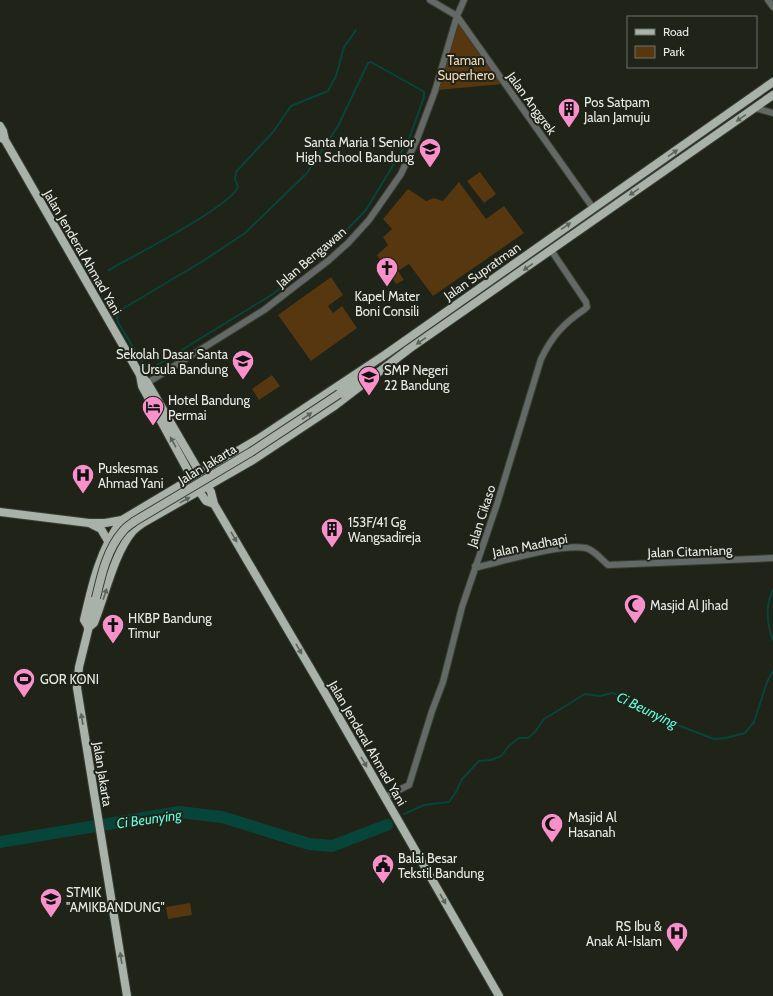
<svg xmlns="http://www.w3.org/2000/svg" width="773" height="996" viewBox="0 0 773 996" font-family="Cabin,sans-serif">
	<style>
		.green { fill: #56370f }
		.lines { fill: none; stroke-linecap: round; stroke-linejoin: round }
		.stream { stroke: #07453b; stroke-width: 2 }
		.river { stroke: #07453b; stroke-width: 12 }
		.tertiary-casing { stroke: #3b3f35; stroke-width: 8 }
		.primary-casing { stroke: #3b3f35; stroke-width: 10 }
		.tertiary { stroke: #646965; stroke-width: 6 }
		.primary { stroke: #a8b2a9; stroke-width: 8 }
		.primary-bridge-casing { stroke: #3b3f35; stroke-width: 10; stroke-linecap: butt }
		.primary-bridge { stroke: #a8b2a9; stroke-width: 8 }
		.oneway { fill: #5d6359 }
		.labels { text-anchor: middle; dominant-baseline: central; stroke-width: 4; stroke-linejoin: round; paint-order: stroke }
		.park-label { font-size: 13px; fill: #f6d9b9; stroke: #1f2318 }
		.poi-label { font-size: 13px; fill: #e9ece5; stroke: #1f2318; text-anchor: start }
		.street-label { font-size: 13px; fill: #e9ece5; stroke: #1f2318 }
		.water-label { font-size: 14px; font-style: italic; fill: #65f8db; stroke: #1f2318 }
	</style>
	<rect width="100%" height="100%" fill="#1f2318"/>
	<path class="green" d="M459 21 503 84 438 90Z
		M480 172 496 194 484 203 467 181Z
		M459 182 486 219 504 206 524 233 433 296 409 264 398 271 404 280 396 284 377 255 388 245 383 237 392 229 383 219 408 189 426 201 434 198 443 201Z
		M331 277 343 295 328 306 333 313 342 306 357 328 311 361 278 315Z
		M272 375 280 386 259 400 252 389Z
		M190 903 192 915 168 919 166 907Z"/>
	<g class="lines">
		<path class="stream" d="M371 62 421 90 424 92V97L409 139 366 210 333 244 273 294 154 367H148L144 365 119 324 117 318 119 311 203 261 245 233 307 173 338 126 368 63Z
			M109 270C133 256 230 207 238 187L235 179 236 172 273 132 291 106 328 91 336 76 344 47 356 30
			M773 590C765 605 767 625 773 640
			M404 814 424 805 449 802 456 792 462 779 479 761 491 760 501 756 509 746 519 738H528L535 732 544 719 585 694 600 696 613 693 620 696 629 704 646 713 714 739 726 738 745 733 754 722 767 682 773 671"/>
		<path class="river" d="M0 842 179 812 222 817 309 844 332 846 387 825"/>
		<g class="tertiary-casing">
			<path id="tertiary" d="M430 0 457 16 593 208
				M768 0 773 7
				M755 108 773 113
				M144 385 264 310 329 260 348 243 369 220 401 174 417 139 435 91 457 16 464 0
				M475 566 478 567C505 561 561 543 586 548 594 550 601 559 608 565L773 558
				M385 797 409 785 432 711 443 682 462 607 497 504 541 359C552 336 564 323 585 309L587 307 586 302 551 250"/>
		</g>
		<g class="primary-casing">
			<path id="primary" d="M0 126 3 131 5 140
				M0 137 5 140 140 375 142 386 199 491 206 501 214 504
				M140 375 147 382 211 492 214 504 326 695 499 996
				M339 394 358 378
				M200 473 258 439 386 354 773 82
				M0 512 89 523H105L122 520
				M91 524 101 529 108 541
				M96 598 79 667 77 688 127 996
				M87 625 84 620C92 585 100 549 122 520L189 480 192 476
				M88 628 94 623C105 596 114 553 133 531 136 528 140 525 143 523L253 460 333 407 409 349 773 95"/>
		</g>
		<use href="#tertiary" class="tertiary"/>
		<use href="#primary" class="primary"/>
		<g class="primary-bridge-casing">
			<path id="primary-bridge" d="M96 598C101 576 107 549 123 531 126 527 131 524 135 521L251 452 339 394"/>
		</g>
		<use href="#primary-bridge" class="primary-bridge"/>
	</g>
	<defs><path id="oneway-solid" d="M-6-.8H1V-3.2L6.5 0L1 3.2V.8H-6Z"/></defs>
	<g class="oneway">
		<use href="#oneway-solid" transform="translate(741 118) rotate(145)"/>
		<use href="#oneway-solid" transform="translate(673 153) rotate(-35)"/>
		<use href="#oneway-solid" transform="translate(634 192) rotate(145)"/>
		<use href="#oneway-solid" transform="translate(566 226) rotate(-35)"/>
		<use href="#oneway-solid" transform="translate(528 267) rotate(145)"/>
		<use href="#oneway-solid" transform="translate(421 341) rotate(145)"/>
		<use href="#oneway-solid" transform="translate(307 416) rotate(-34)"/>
		<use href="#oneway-solid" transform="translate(173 442) rotate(-119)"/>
		<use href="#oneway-solid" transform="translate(185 500) rotate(-29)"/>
		<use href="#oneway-solid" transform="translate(234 537) rotate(60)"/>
		<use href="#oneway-solid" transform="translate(105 594) rotate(-72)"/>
		<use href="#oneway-solid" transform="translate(299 649) rotate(60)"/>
		<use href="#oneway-solid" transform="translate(82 719) rotate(-99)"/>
		<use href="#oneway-solid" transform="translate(364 762) rotate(60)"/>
		<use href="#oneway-solid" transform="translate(443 899) rotate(60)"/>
		<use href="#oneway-solid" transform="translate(121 958) rotate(-99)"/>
	</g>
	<defs>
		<g id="building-pin" transform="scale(1.15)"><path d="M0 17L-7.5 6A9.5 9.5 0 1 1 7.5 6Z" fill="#f990ca" stroke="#1f2318"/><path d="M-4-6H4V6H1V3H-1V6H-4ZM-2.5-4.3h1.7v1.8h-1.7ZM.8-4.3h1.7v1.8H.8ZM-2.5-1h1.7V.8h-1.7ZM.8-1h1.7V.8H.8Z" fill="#111"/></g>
		<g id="school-pin" transform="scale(1.15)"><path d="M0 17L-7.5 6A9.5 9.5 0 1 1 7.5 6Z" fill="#f990ca" stroke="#1f2318"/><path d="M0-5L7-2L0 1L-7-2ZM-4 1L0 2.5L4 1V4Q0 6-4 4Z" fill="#111"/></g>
		<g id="church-pin" transform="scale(1.15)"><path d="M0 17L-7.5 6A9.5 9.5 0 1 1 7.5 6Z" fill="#f990ca" stroke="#1f2318"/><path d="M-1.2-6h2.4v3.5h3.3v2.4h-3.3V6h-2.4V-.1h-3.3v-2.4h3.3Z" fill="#111"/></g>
		<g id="hotel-pin" transform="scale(1.15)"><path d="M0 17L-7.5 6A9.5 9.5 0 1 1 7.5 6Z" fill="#f990ca" stroke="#1f2318"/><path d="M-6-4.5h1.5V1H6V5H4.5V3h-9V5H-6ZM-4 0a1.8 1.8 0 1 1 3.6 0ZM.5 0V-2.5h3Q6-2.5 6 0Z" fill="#111"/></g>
		<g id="hospital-pin" transform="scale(1.15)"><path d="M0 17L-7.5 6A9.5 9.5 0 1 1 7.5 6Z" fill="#f990ca" stroke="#1f2318"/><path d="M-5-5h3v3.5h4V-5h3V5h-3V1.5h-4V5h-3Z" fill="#111"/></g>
		<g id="mosque-pin" transform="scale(1.15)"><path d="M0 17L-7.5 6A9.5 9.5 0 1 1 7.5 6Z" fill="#f990ca" stroke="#1f2318"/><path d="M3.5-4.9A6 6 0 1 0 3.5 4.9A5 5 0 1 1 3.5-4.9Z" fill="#111"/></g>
		<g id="stadium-pin" transform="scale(1.15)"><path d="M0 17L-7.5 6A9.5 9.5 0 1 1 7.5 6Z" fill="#f990ca" stroke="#1f2318"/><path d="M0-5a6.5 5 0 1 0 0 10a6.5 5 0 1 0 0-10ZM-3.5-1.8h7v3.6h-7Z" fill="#111"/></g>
		<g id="civic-pin" transform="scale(1.15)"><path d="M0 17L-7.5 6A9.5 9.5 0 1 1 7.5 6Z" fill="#f990ca" stroke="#1f2318"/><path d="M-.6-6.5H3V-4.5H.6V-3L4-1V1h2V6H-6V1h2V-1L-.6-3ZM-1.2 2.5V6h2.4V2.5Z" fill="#111"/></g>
		<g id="university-pin" transform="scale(1.15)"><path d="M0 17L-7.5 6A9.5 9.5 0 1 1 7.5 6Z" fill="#f990ca" stroke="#1f2318"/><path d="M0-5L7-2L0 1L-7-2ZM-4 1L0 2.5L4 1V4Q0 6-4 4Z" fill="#111"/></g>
	</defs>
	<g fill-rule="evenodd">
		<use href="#building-pin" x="569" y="109"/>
		<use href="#school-pin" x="430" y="149"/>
		<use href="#church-pin" x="387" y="268"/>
		<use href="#school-pin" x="243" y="361"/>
		<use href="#school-pin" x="369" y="377"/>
		<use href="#hotel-pin" x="153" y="407"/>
		<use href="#hospital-pin" x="83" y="475"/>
		<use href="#building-pin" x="332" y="529"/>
		<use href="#mosque-pin" x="635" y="605"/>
		<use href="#church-pin" x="113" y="625"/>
		<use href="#stadium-pin" x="24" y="679"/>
		<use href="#mosque-pin" x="552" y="824"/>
		<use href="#civic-pin" x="383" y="865"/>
		<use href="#university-pin" x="51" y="899"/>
		<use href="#hospital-pin" x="677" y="933"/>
	</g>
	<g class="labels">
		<g class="park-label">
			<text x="466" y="60">Taman<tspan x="466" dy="15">Superhero</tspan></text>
		</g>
		<g class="poi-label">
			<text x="584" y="102">Pos Satpam<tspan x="584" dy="15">Jalan Jamuju</tspan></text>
			<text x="414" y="142" text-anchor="end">Santa Maria 1 Senior<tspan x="414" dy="15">High School Bandung</tspan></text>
			<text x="387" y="296" text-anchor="middle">Kapel Mater<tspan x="387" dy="15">Boni Consili</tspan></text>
			<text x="228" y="354" text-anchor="end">Sekolah Dasar Santa<tspan x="228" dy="15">Ursula Bandung</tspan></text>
			<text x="384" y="370">SMP Negeri<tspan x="384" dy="15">22 Bandung</tspan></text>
			<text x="168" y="400">Hotel Bandung<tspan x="168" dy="15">Permai</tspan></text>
			<text x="98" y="468">Puskesmas<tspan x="98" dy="15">Ahmad Yani</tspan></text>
			<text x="348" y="522">153F/41 Gg<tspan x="348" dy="15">Wangsadireja</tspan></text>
			<text x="650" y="605">Masjid Al Jihad</text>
			<text x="128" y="618">HKBP Bandung<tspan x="128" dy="15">Timur</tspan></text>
			<text x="40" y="679">GOR KONI</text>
			<text x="568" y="817">Masjid Al<tspan x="568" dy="15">Hasanah</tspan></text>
			<text x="398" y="858">Balai Besar<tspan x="398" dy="15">Tekstil Bandung</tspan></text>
			<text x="66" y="892">STMIK<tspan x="66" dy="15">"AMIKBANDUNG"</tspan></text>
			<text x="662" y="926" text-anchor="end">RS Ibu &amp;<tspan x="662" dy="15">Anak Al-Islam</tspan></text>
		</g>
		<g class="street-label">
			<text transform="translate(532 103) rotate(54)">Jalan Anggrek</text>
			<text transform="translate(83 252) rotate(60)">Jalan Jenderal Ahmad Yani</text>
			<text transform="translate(311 257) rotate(-40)">Jalan Bengawan</text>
			<text transform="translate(482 271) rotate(-35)">Jalan Supratman</text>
			<text transform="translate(207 464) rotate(-31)">Jalan Jakarta</text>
			<text transform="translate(481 516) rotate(-72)">Jalan Cikaso</text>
			<text transform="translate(530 545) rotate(-11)">Jalan Madhapi</text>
			<text transform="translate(690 551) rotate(-2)">Jalan Citamiang</text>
			<text transform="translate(368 743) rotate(60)">Jalan Jenderal Ahmad Yani</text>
			<text transform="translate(103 774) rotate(81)">Jalan Jakarta</text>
		</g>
		<g class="water-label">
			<text transform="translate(647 710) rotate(26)">Ci Beunying</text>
			<text transform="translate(149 819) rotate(-8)">Ci Beunying</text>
		</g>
	</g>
	<rect x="627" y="16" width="130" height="52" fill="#1f2318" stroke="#70736a"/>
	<rect x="635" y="29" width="20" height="6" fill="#a8b2a9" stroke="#70736a"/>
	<text x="663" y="36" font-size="12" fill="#e9ece5">Road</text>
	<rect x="635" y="46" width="20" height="12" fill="#56370f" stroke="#70736a"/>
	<text x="663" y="56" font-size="12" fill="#e9ece5">Park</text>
</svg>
